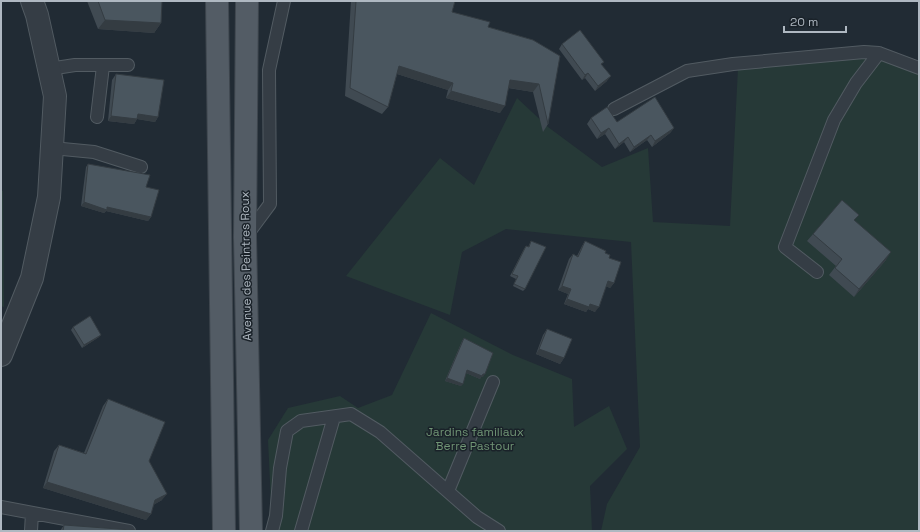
<svg xmlns="http://www.w3.org/2000/svg" width="920" height="532" viewBox="0 0 920 532" font-family="'Space Grotesk',sans-serif">
	<style>
		.green { fill: #263937 }
		.lines { fill: none; stroke-linecap: round; stroke-linejoin: round }
		.service-casing { stroke: #525b62; stroke-width: 14 }
		.minor-casing { stroke: #525b62; stroke-width: 24 }
		.primary-casing { stroke: #3e464e; stroke-width: 24 }
		.service { stroke: #353d45; stroke-width: 12 }
		.minor { stroke: #353d45; stroke-width: 22 }
		.primary { stroke: #535c65; stroke-width: 22 }
		.wall { fill: #404a52 }
		.shaded-wall { fill: #343c42 }
		.building { fill: #4a565f; stroke: #343c42 }
		.labels { text-anchor: middle; dominant-baseline: central; stroke-width: 3; stroke-linejoin: round; paint-order: stroke }
		.street-label { font-size: 12px; fill: #afb8c1; stroke: #1a2229 }
		.park-label { font-size: 12px; fill: #709575; stroke: #1a2229 }
	</style>
	<rect width="100%" height="100%" fill="#212b34"/>
	<path class="green" d="M869 45 919 64V531H601L607 504 640 447 631 242 506 229 462 252 450 315 346 276 440 158 474 185 517 98 548 127 602 167 648 148 653 222 730 226 738 68Z
		M1 190 3 191 4 307 1 306Z
		M431 313 513 355 572 379 574 427 609 406 627 449 590 486 592 531H267L271 503 268 440 288 408 340 396 358 408 392 395Z"/>
	<g class="lines">
		<g class="service-casing">
			<path id="service" d="M49 69 75 65H128
				M614 109 687 71 733 64 864 52 879 53 919 68
				M97 117 103 66
				M52 148 94 152 141 167
				M247 235 270 204 269 70 284 1
				M817 272 785 247 834 120 856 83 879 53
				M448 491 493 382
				M1 507 129 531
				M31 531 32 513
				M272 531 276 516 280 468 287 431 301 421 351 414 380 432 477 517 499 531
				M301 531 334 417"/>
		</g>
		<g class="minor-casing">
			<path id="minor" d="M1 355 32 278 49 197 55 96 37 15 32 1"/>
		</g>
		<g class="primary-casing">
			<path id="primary" d="M217 1 224 531
				M247 1 245 237 251 531"/>
		</g>
		<use href="#service" class="service"/>
		<use href="#minor" class="minor"/>
		<use href="#primary" class="primary"/>
	</g>
	<path class="wall" d="M87 1H162L161 23 154 33 98 29Z
		M351 1H455L452 12 488 27 533 40 548 124 543 132 533 92 508 88 500 113 446 98 448 90 397 74 388 107 382 114 345 96Z
		M562 44 602 65 607 81 595 91 585 78 582 80 559 49Z
		M116 74 158 117 155 122 137 119 134 124 108 121 112 80Z
		M591 118 617 122 674 128 670 133 652 147 647 140 630 152 624 142 615 149 605 134 597 139 587 124Z
		M88 164 146 187 151 217 148 221 106 211 104 213 81 206 86 167Z
		M855 221 886 260 854 297 829 275 836 266 807 241 813 234Z
		M531 241 525 289 523 291 513 286 516 279 510 276 524 249 526 246 528 247Z
		M585 241 605 253 609 258 614 283 610 288 606 286 595 312 588 309 586 312 564 304 568 294 558 290 569 259 573 254 577 256 582 246Z
		M73 327 99 337 82 348 71 330Z
		M547 329 564 358 560 364 536 354 543 335Z
		M464 338 483 377H481L480 379 466 373 461 386 445 381 462 341Z
		M108 399 149 461 162 500 153 505 151 514 146 520 43 488 54 451 59 445 84 453 103 406Z
		M64 525 145 531H60Z"/>
	<path class="shaded-wall" d="M105 20 161 23 154 33 98 29Z
		M399 66 453 83 448 90 394 73Z
		M588 73 585 78 582 80 585 75Z
		M611 76 607 81 595 91 598 86Z
		M510 80 539 84 533 92 504 87Z
		M451 91 505 106 500 113 446 98Z
		M138 114 158 117 155 122 137 119 134 124 108 121 111 116Z
		M609 128 605 134 597 139 601 133Z
		M674 128 670 133 652 147 655 141Z
		M651 135 647 140 630 152 634 147Z
		M628 137 624 142 615 149 619 144Z
		M84 202 107 207 151 217 148 221 106 211 104 213 81 206Z
		M891 252 886 260 854 297 859 289Z
		M608 281 614 283 610 288 605 286Z
		M562 286 571 289 568 294 558 290Z
		M567 299 590 304 599 307 595 312 588 309 586 312 564 304Z
		M101 335 99 337 82 348 84 345Z
		M539 349 564 358 560 364 536 354Z
		M467 370 483 374H485L483 377H481L480 379 466 373Z
		M447 378 463 384 461 386 445 381Z
		M47 482 151 514 146 520 43 488Z
		M167 494 162 500 150 507 155 500Z"/>
	<path class="building" d="M98 1H162L161 23 105 20Z
		M356 1H455L452 12 490 22 488 27 533 40 560 56 548 124 539 84 510 80 505 106 451 91 453 83 399 66 388 107 350 88Z
		M580 30 604 62 601 64 611 76 598 86 588 73 585 75 562 44Z
		M116 74 164 80 158 117 138 114 137 119 111 116Z
		M655 97 674 128 655 141 651 135 634 147 628 137 619 144 609 128 601 133 591 118 607 107 617 122Z
		M88 164 150 175 146 187 159 190 151 217 107 207V210L84 202Z
		M842 200 859 215 854 220 891 252 859 289 835 268 842 259 813 234Z
		M531 241 546 247 525 289 514 284 518 276 512 274 526 246 529 247Z
		M585 241 606 251 605 253 610 255 609 258 621 262 614 283 608 281 599 307 590 304 589 307 567 299 571 289 562 286 573 254 578 257Z
		M90 316 101 335 84 345 73 327Z
		M547 329 572 339 564 358 539 349Z
		M464 338 493 353 485 374H483L482 376 467 370 463 384 447 378Z
		M108 399 165 422 149 461 167 494 155 500 151 514 47 482 59 445 86 454Z
		M64 525 145 531H63Z"/>
	<g class="labels">
		<g class="street-label">
			<text transform="translate(246 266) rotate(-91)">Avenue des Peintres Roux</text>
		</g>
		<g class="park-label">
			<text x="475" y="432">Jardins familiaux<tspan x="475" dy="14">Berre Pastour</tspan></text>
		</g>
	</g>
	<rect width="920" height="532" fill="none" stroke="#afb8c1" stroke-width="4"/>
	<path d="M784 26v6h62v-6" fill="none" stroke="#afb8c1" stroke-width="2"/>
	<text x="790" y="26" font-size="12" fill="#afb8c1" stroke="#1a2229" stroke-width="3" paint-order="stroke">20 m</text>
</svg>
